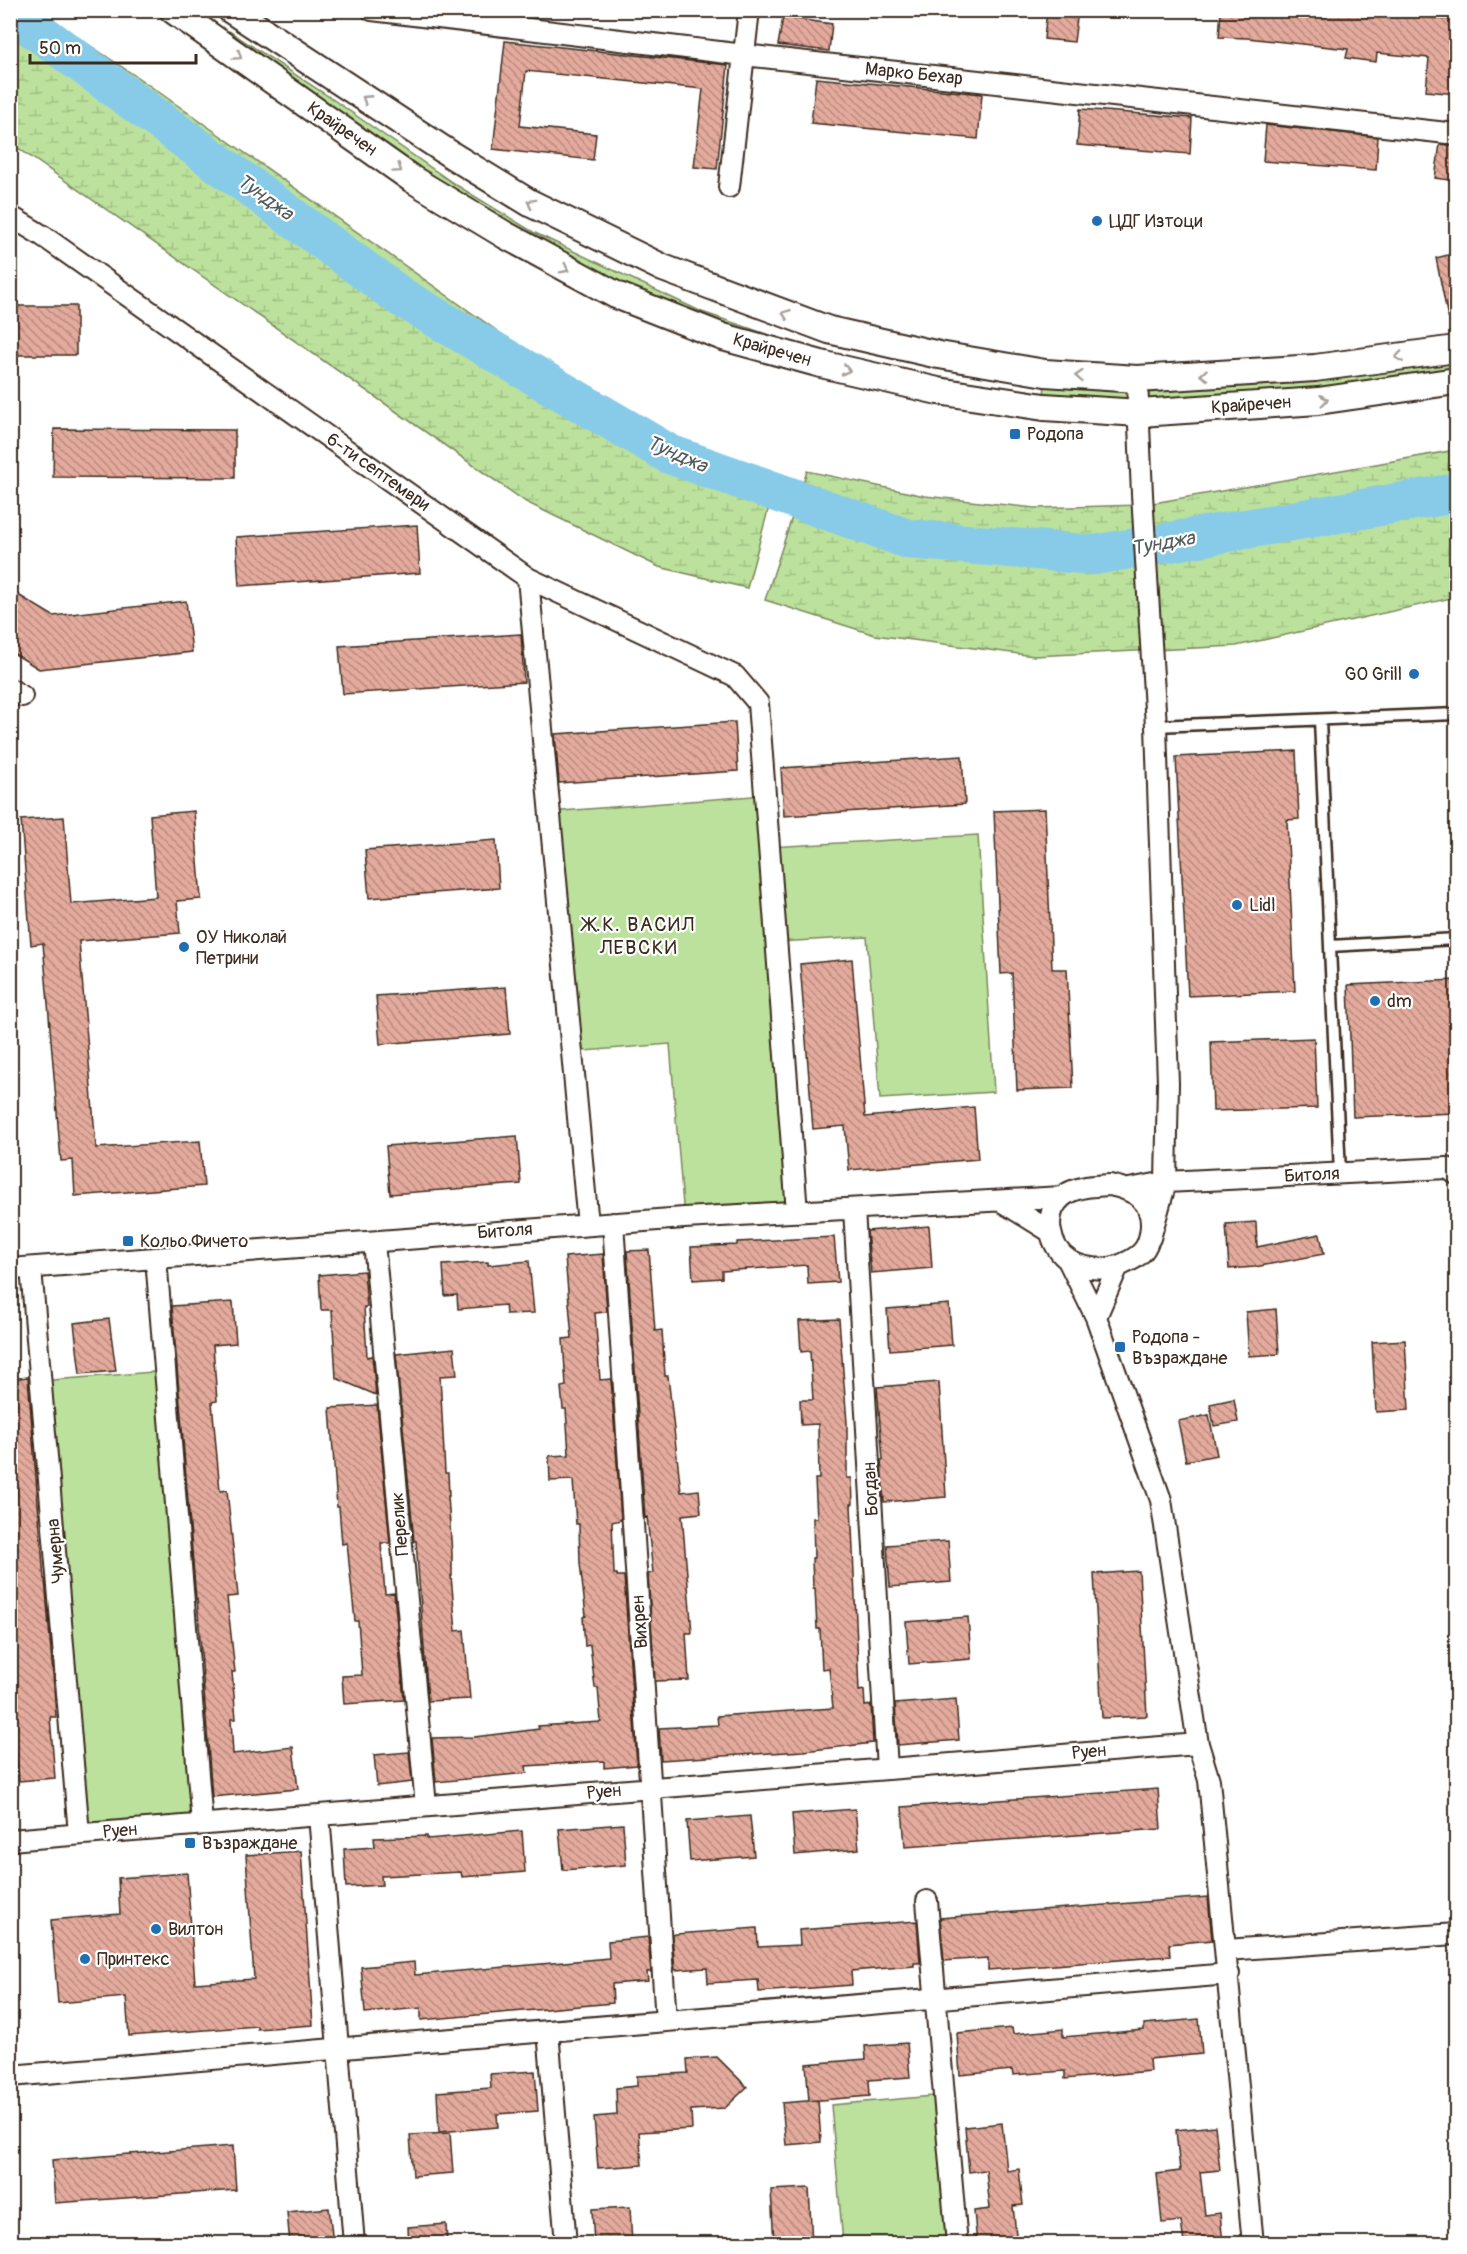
<svg xmlns="http://www.w3.org/2000/svg" width="1467" height="2254" viewBox="0 0 1467 2254" font-family="Pangolin,sans-serif">
	<style>
		.green { fill: #bbe19c; stroke: #7b865d; stroke-width: 1.5 }
		.wetland { fill: url(#wetland-marsh); stroke: #7b865d; stroke-width: 1.5 }
		.lines { fill: none; stroke-linecap: round; stroke-linejoin: round }
		.river { stroke: #88cbe9; stroke-width: 40 }
		.building { fill: url(#building-back-hatch); stroke: #3b2a1e; stroke-width: 1.5 }
		.service-casing { stroke: #3b2a1e; stroke-width: 15 }
		.minor-casing { stroke: #3b2a1e; stroke-width: 24 }
		.tertiary-casing { stroke: #3b2a1e; stroke-width: 30 }
		.service { stroke: #fff; stroke-width: 10 }
		.minor { stroke: #fff; stroke-width: 20 }
		.tertiary { stroke: #fff; stroke-width: 26 }
		.oneway { stroke: #a79f9a }
		.poi-dot { fill: #1f6fb2; stroke: #fff; stroke-width: 2 }
		.labels { text-anchor: middle; dominant-baseline: central; stroke-width: 4.5; stroke-linejoin: round; paint-order: stroke }
		.street-label { font-size: 18px; fill: #3b2a1e; stroke: #fff }
		.poi-label { font-size: 18px; fill: #3b2a1e; stroke: #fff; text-anchor: start }
		.water-label { font-size: 20px; font-style: italic; fill: #525a5b; stroke: #fff }
		.neighbourhood-label { font-size: 20px; letter-spacing: 1.5px; fill: #3b2a1e; stroke: #fff }
	</style>
	<defs>
		<pattern id="wetland-marsh" width="20" height="14" patternUnits="userSpaceOnUse" patternTransform="scale(1.5)"><rect width="20" height="14" fill="#bbe19c"/><path d="M1 5h8M5 5V1M11 12h8M15 12V8" fill="none" stroke="#a2c186"/></pattern>
		<pattern id="building-back-hatch" width="6" height="6" patternUnits="userSpaceOnUse" patternTransform="scale(1.5)"><rect width="6" height="6" fill="#e3aa9d"/><path d="M-1 5l2 2M0 0l6 6M5-1l2 2" fill="none" stroke="#b98b7f"/></pattern>
	</defs>
	<rect width="100%" height="100%" fill="#fff"/>
	<filter id="ink" filterUnits="userSpaceOnUse"><feTurbulence type="fractalNoise" baseFrequency=".0167" numOctaves="2"/><feDisplacementMap in="SourceGraphic" scale="12" xChannelSelector="R" yChannelSelector="G"/><feConvolveMatrix kernelMatrix="1 2 1 2 8 2 1 2 1" color-interpolation-filters="sRGB"/></filter>
	<g filter="url(#ink)">
		<path class="green" d="M229 31 328 96 453 183 533 232 702 312 805 347 700 318 609 277 450 193 227 35Z
			M1456 349V381L1044 407 1045 373Z
			M765 795 770 847 978 835 994 1092 880 1099 867 937 777 942 797 1212 684 1218 670 1044 572 1052 550 812Z
			M165 1371 202 1824 79 1834 41 1381Z
			M944 2095 957 2243H843L831 2105Z"/>
		<path class="wetland" d="M11 10 39 11 146 83 547 366 671 436 777 477 747 588 659 567 526 502 11 143Z
			M1456 450V597L1236 646 1034 656 875 635 765 600 807 471 925 496 1035 508 1142 505Z"/>
		<g class="lines">
			<path class="river" d="M10 11 401 297 669 454 908 539 1094 555 1456 493"/>
		</g>
		<path class="building" d="M1047 10H1078L1074 42 1044 39Z
			M1221 10H1383V12L1419 16V17L1456 20V94L1426 91 1429 58 1377 53 1376 62 1346 58 1348 49 1247 38 1219 37Z
			M783 17 832 24 829 51 778 45Z
			M505 41 728 65 717 169 694 167 703 89 526 71 520 126 596 134 593 160 493 149Z
			M816 78 982 94 978 139 811 123Z
			M1080 109 1192 118 1190 154 1077 145Z
			M1266 125 1378 137 1376 170 1263 161Z
			M1440 144 1456 146V181L1435 178Z
			M1456 253V318H1448L1436 258Z
			M10 306H76V355H10Z
			M54 429 235 430V478L53 477Z
			M417 525 420 573 239 586 236 537Z
			M10 590 53 616 186 601 192 652 39 669 10 651Z
			M521 634 524 682 343 694 339 646Z
			M735 722 738 771 559 783 555 734Z
			M1296 751 1299 819 1287 820 1295 991 1188 996 1176 757Z
			M962 756 965 804 784 816 781 768Z
			M1045 809 1052 969H1067L1073 1088 1017 1090 1012 973 1001 974 994 811Z
			M194 811 201 899 177 901 180 933 79 941 96 1148 200 1141 204 1186 75 1196 73 1160 61 1161 43 943 31 945 21 820 64 817 71 904 156 897 150 815Z
			M496 840 499 888 369 898 365 850Z
			M852 959 865 1117 974 1107 978 1159 849 1170 845 1126 813 1129 800 964Z
			M1456 980V1113L1353 1117 1348 985Z
			M506 987 510 1034 380 1044 376 996Z
			M1314 1038 1317 1108 1213 1111 1211 1042Z
			M517 1136 521 1184 390 1194 386 1146Z
			M1256 1222 1257 1247 1320 1234 1324 1254 1255 1267 1229 1269 1226 1224Z
			M929 1226 932 1268 871 1273 867 1231Z
			M834 1237 838 1282 808 1284 807 1265 722 1271V1278L693 1280 691 1247 737 1245V1242Z
			M649 1250 655 1331 662 1330 665 1376H668L681 1492 699 1490 701 1513 682 1515 692 1633H686L689 1680 655 1681 648 1574 653 1573 647 1517 645 1518 627 1251Z
			M603 1254 607 1312 595 1313 600 1380 611 1379 621 1520 612 1522 614 1574H617V1576H624L637 1765 604 1768V1761L526 1766 527 1773 436 1782 432 1738 474 1737 539 1729 538 1726 601 1722 598 1688H595L590 1645 585 1646 583 1617 586 1616 580 1563 579 1524H576L573 1480 550 1481 549 1456 569 1455 566 1409H563L561 1387 566 1386 563 1339 572 1338 565 1257Z
			M529 1261 534 1313 506 1314 505 1305 458 1309 457 1295 445 1296 443 1265 488 1262V1265Z
			M364 1271 367 1307H364L367 1357 372 1356 376 1395 336 1378 332 1310H321L319 1275Z
			M233 1302 236 1343 213 1345 217 1401 212 1402 220 1491 227 1490 238 1596 227 1597 235 1672H232L236 1719H231L233 1754 293 1747 298 1789 212 1797 197 1599H196L172 1306Z
			M949 1304 952 1345 890 1350 887 1309Z
			M1276 1309 1279 1354 1249 1356 1246 1312Z
			M109 1319 116 1371 80 1374 74 1323Z
			M839 1319 847 1423V1478H852L853 1504H851L859 1691 864 1690 865 1706 871 1705 873 1743 804 1751 661 1760 659 1728 718 1725 717 1716 833 1708 829 1668 822 1669 820 1629H817L815 1588H813L812 1558H814L813 1518H817L815 1479H819L818 1424 801 1425 800 1400H813L810 1351 801 1352 799 1321Z
			M1405 1340 1409 1410 1376 1412 1372 1342Z
			M454 1348 457 1375 440 1376 445 1473H448L449 1496H448L452 1554V1576H451L456 1631 464 1630 470 1699 428 1701 416 1541H414L396 1354Z
			M28 1377 44 1579H45L54 1687 56 1717H50L55 1778 19 1781 10 1702V1582H12L10 1379Z
			M939 1382 946 1497 884 1502 881 1460H883L877 1387Z
			M1234 1399 1238 1422 1214 1426 1210 1404Z
			M377 1405 390 1543H381L385 1594 394 1593 404 1700 344 1704 342 1676 362 1675 358 1621H355L347 1543 342 1544 339 1507H337L330 1408Z
			M1209 1415 1217 1455 1186 1461 1178 1421Z
			M948 1541 951 1582 890 1587 887 1545Z
			M1139 1571 1147 1716 1102 1718 1094 1574Z
			M968 1617 971 1659 909 1664 906 1622Z
			M956 1699 959 1740 898 1745 895 1704Z
			M409 1752 412 1782 377 1786 374 1755Z
			M1158 1789 1161 1829 905 1847 902 1807Z
			M855 1809 859 1849 795 1855 792 1814Z
			M750 1816 754 1856 690 1861 687 1821Z
			M623 1824 626 1865 563 1870 559 1829Z
			M522 1831 525 1872 462 1877 461 1872 381 1876 382 1885 346 1887 344 1849 375 1847 374 1838 427 1836V1839Z
			M301 1851 313 2025 257 2029V2026L129 2036 126 1997 58 2003 51 1920 120 1914 118 1878 187 1873 195 1983 254 1979 246 1855Z
			M1208 1897 1212 1940 1169 1944 1170 1956 988 1970V1958L944 1961 940 1918Z
			M917 1921 920 1963H914V1966L851 1971 852 1985 759 1992 758 1980 708 1983 707 1968 675 1970 672 1935 676 1934 757 1928 758 1947 800 1945 799 1930Z
			M648 1937 651 1972H647L648 1981 612 1984 613 2003 421 2020V2008L365 2013 361 1967 414 1962 415 1975 609 1958 608 1941Z
			M1199 2019 1202 2054 1149 2059 1150 2071 1065 2079V2071L1013 2075 1012 2070 960 2075 957 2033 1012 2028 1013 2034 1063 2029V2037L1144 2030V2024Z
			M907 2043 910 2077 869 2080 870 2096 809 2101 806 2064 866 2059 865 2046Z
			M717 2057 747 2087 725 2108 691 2110 692 2129 639 2132 642 2165 598 2168 594 2117 617 2115 616 2088 637 2086V2076L688 2073 687 2059Z
			M535 2071 538 2111 497 2114 498 2127 439 2132 437 2092 491 2088 490 2074Z
			M818 2100 821 2142 786 2145 782 2103Z
			M1002 2123 1007 2171 1019 2169 1023 2205 1013 2206 1017 2244H977L974 2211 990 2209 986 2170 969 2172 965 2127Z
			M1215 2126 1220 2170 1200 2172 1205 2215 1220 2213 1223 2244H1184L1181 2221 1162 2223 1157 2174 1180 2171 1176 2130Z
			M450 2133 453 2173 413 2176 410 2135Z
			M233 2146 236 2190 55 2203 52 2160Z
			M809 2188 812 2244H774L771 2190Z
			M630 2207 632 2244H594L592 2209Z
			M329 2208 333 2244H290L287 2212Z
			M446 2224 447 2244H409L408 2227Z"/>
		<g class="lines">
			<g class="service-casing">
				<path id="service" d="M1320 720 1340 1174
					M1156 726 1456 714
					M1330 946 1456 939"/>
			</g>
			<g class="minor-casing">
				<path id="minor" d="M372 10 744 55 1456 134
					M729 187 749 10
					M10 216 43 236 528 578 735 676 758 703 797 1212
					M1137 379 1142 494 1156 726 1168 1083 1166 1182 1150 1238
					M528 578 588 1225
					M10 689 22 696
					M1110 1185C1133 1190 1152 1199 1151 1226 1150 1234 1150 1240 1145 1248 1140 1256 1132 1260 1123 1264 1107 1271 1086 1270 1070 1261 1049 1248 1042 1214 1062 1197 1075 1186 1094 1186 1110 1185Z
					M1129 1189 1166 1182 1447 1168 1456 1174
					M1001 1201 1051 1232
					M854 1209 887 1769
					M613 1223 666 2021
					M374 1242 426 1806
					M156 1258 202 1824
					M1068 1260 1096 1317 1161 1500 1198 1744 1209 1780 1253 2244
					M31 1268 79 1834
					M10 1269 684 1218 1062 1197
					M1096 1317 1118 1266
					M319 1815 354 2244
					M10 1840 1198 1744
					M927 1901 957 2244
					M1226 1950 1456 1934
					M548 2031 566 2244
					M10 2076 1229 1974"/>
			</g>
			<g class="tertiary-casing">
				<path id="tertiary" d="M173 10 412 179 505 235 616 295 723 337 821 364 938 391 1044 407 1140 413 1318 401 1456 381
					M231 10 453 156 530 203 663 268 829 330 939 355 1045 373 1137 379 1315 368 1456 349"/>
			</g>
			<use href="#service" class="service"/>
			<use href="#minor" class="minor"/>
			<use href="#tertiary" class="tertiary"/>
		</g>
		<defs><path id="oneway-chevron" d="M-2-3.5L2.5 0L-2 3.5" fill="none" stroke-width="1.6" stroke-linecap="round" stroke-linejoin="round" transform="scale(1.5)"/></defs>
		<g class="oneway">
			<use href="#oneway-chevron" transform="translate(238 56) rotate(35)"/>
			<use href="#oneway-chevron" transform="translate(366 99) rotate(-147)"/>
			<use href="#oneway-chevron" transform="translate(398 169) rotate(35)"/>
			<use href="#oneway-chevron" transform="translate(531 203) rotate(-151)"/>
			<use href="#oneway-chevron" transform="translate(565 269) rotate(27)"/>
			<use href="#oneway-chevron" transform="translate(786 314) rotate(-159)"/>
			<use href="#oneway-chevron" transform="translate(1399 357) rotate(172)"/>
			<use href="#oneway-chevron" transform="translate(846 370) rotate(13)"/>
			<use href="#oneway-chevron" transform="translate(1204 375) rotate(176)"/>
			<use href="#oneway-chevron" transform="translate(1079 376) rotate(-176)"/>
			<use href="#oneway-chevron" transform="translate(1324 400) rotate(-7)"/>
		</g>
	</g>
	<g class="poi-dot">
		<circle cx="1097" cy="221" r="6"/>
		<rect x="1009" y="428" width="12" height="12" rx="3"/>
		<circle cx="1414" cy="674" r="6"/>
		<circle cx="1237" cy="905" r="6"/>
		<circle cx="184" cy="947" r="6"/>
		<circle cx="1375" cy="1001" r="6"/>
		<rect x="122" y="1235" width="12" height="12" rx="3"/>
		<rect x="1114" y="1341" width="12" height="12" rx="3"/>
		<rect x="184" y="1837" width="12" height="12" rx="3"/>
		<circle cx="156" cy="1929" r="6"/>
		<circle cx="85" cy="1959" r="6"/>
	</g>
	<g class="labels">
		<g class="street-label">
			<text transform="translate(914 74) rotate(6)">Марко Бехар</text>
			<text transform="translate(342 129) rotate(35)">Крайречен</text>
			<text transform="translate(772 350) rotate(16)">Крайречен</text>
			<text transform="translate(1251 405) rotate(-4)">Крайречен</text>
			<text transform="translate(378 472) rotate(35)">6-ти септември</text>
			<text transform="translate(1312 1175) rotate(-3)">Битоля</text>
			<text transform="translate(505 1231) rotate(-4)">Битоля</text>
			<text transform="translate(871 1489) rotate(-93)">Богдан</text>
			<text transform="translate(400 1524) rotate(-95)">Перелик</text>
			<text transform="translate(56 1551) rotate(-95)">Чумерна</text>
			<text transform="translate(640 1622) rotate(-94)">Вихрен</text>
			<text transform="translate(1089 1752) rotate(-5)">Руен</text>
			<text transform="translate(604 1792) rotate(-5)">Руен</text>
			<text transform="translate(120 1831) rotate(-5)">Руен</text>
		</g>
		<g class="poi-label">
			<text x="1109" y="221">ЦДГ Изтоци</text>
			<text x="1027" y="434">Родопа</text>
			<text x="1402" y="674" text-anchor="end">GO Grill</text>
			<text x="1249" y="905">Lidl</text>
			<text x="196" y="937">ОУ Николай<tspan x="196" dy="21">Петрини</tspan></text>
			<text x="1387" y="1001">dm</text>
			<text x="140" y="1241">Кольо Фичето</text>
			<text x="1132" y="1337">Родопа -<tspan x="1132" dy="21">Възраждане</tspan></text>
			<text x="202" y="1843">Възраждане</text>
			<text x="168" y="1929">Вилтон</text>
			<text x="97" y="1959">Принтекс</text>
		</g>
		<g class="water-label">
			<text transform="translate(265 197) rotate(36)">Тунджа</text>
			<text transform="translate(677 454) rotate(24)">Тунджа</text>
			<text transform="translate(1163 543) rotate(-10)">Тунджа</text>
		</g>
		<g class="neighbourhood-label">
			<text x="639" y="924">Ж.К. ВАСИЛ<tspan x="639" dy="23">ЛЕВСКИ</tspan></text>
		</g>
	</g>
	<rect width="1467" height="2254" fill="none" stroke="#fff" stroke-width="36"/>
	<rect x="18" y="18" width="1431" height="2218" fill="none" stroke="#3b2a1e" stroke-width="2" filter="url(#ink)"/>
	<path d="M30 54v9h166v-9" fill="none" stroke="#3b2a1e" stroke-width="3"/>
	<text x="39" y="54" font-size="18" fill="#3b2a1e" stroke="#ffffff" stroke-width="4.5" paint-order="stroke">50 m</text>
</svg>
